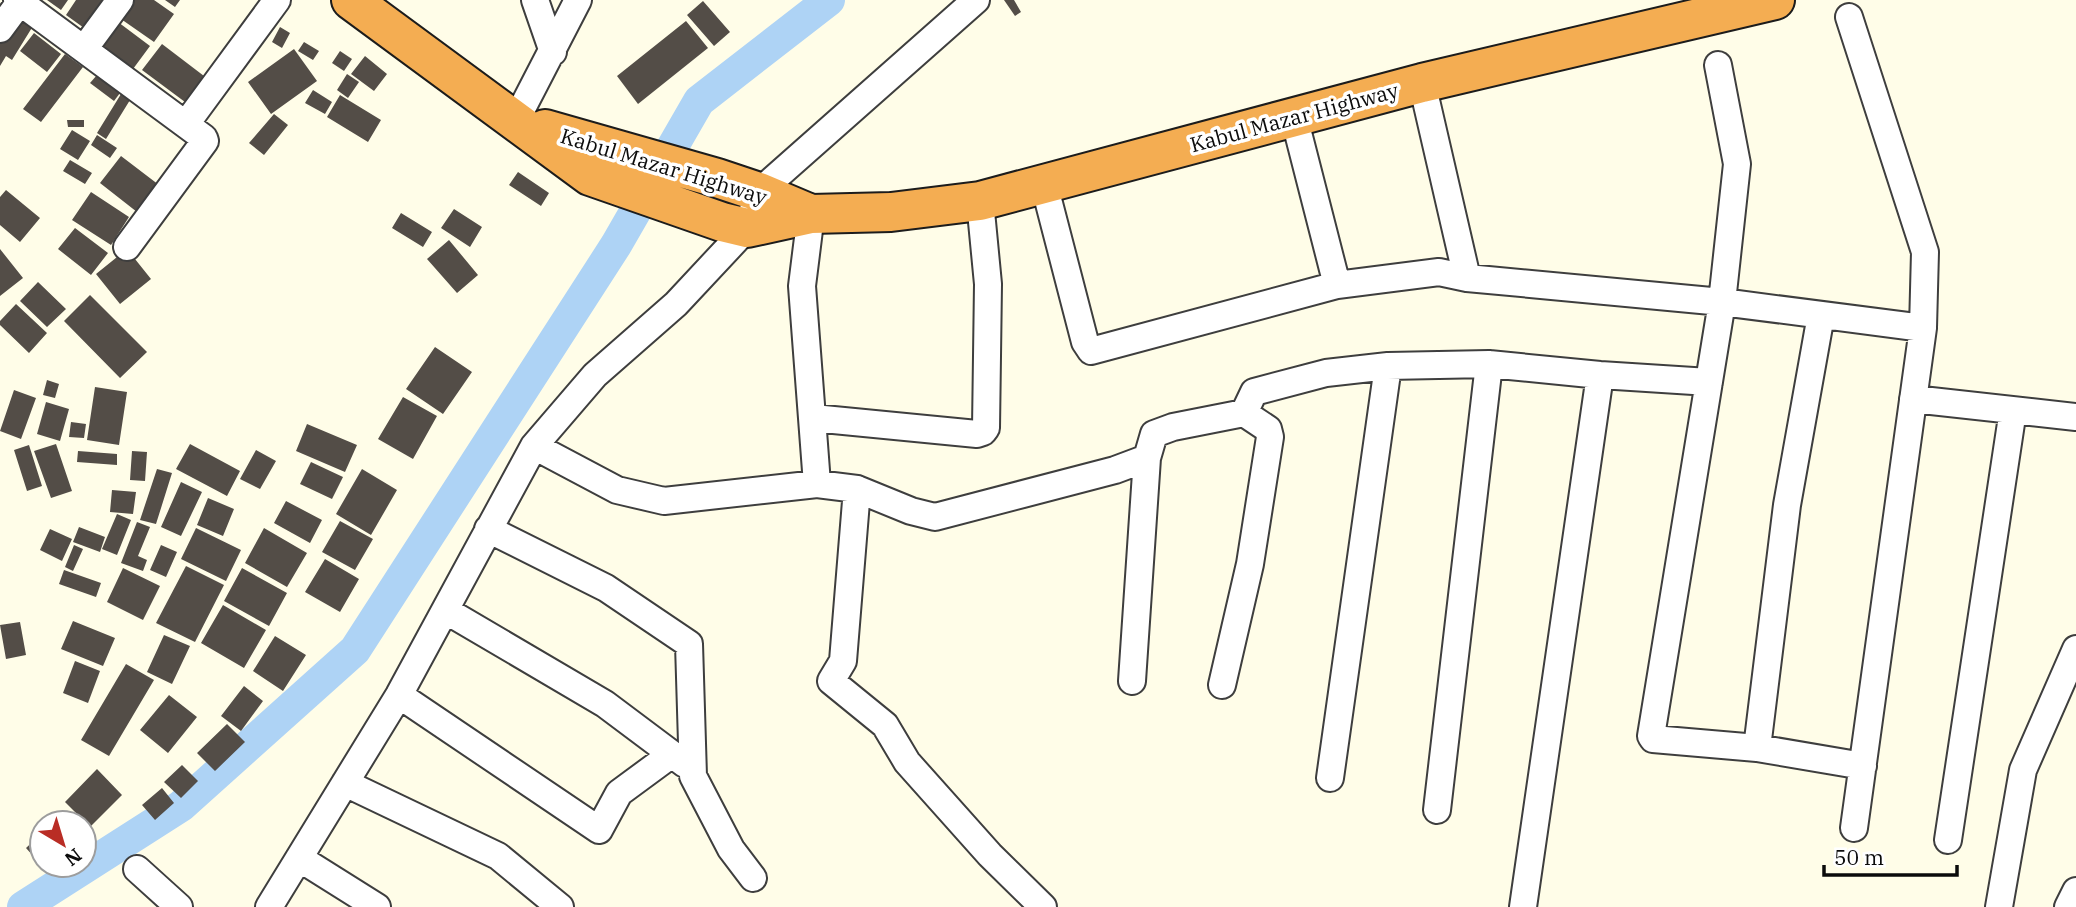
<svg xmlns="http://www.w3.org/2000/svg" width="2076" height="907" viewBox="0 0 2076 907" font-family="'IBM Plex Serif',serif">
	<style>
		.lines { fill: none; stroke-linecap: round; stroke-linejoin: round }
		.river { stroke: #aed3f5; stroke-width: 32 }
		.building { fill: #534d47 }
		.minor-casing { stroke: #3e3e3e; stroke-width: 30 }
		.highway-casing { stroke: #1c1c1c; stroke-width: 42 }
		.minor { stroke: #fff; stroke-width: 26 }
		.highway { stroke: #f4ad52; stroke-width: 38 }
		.labels { text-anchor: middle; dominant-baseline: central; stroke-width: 7; stroke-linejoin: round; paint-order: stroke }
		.street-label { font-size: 21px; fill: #0b0b0b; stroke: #fff }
	</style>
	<rect width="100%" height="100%" fill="#fffde8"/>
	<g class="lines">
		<path class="river" d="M23 907 181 806 355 650 616 245 699 101 829 0"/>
	</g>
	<path class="building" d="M47 0H68L61 10Z
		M76 0H116L91 33 66 15Z
		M133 0H154L174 14 154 42 121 19Z
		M165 0H180L175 7Z
		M1004 0H1014L1021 12 1015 16Z
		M703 1 730 32 714 46 687 15Z
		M14 16 33 26 12 60 6 56 0 66V40Z
		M114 19 150 46 133 69 97 42Z
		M686 21 708 48 638 104 617 76Z
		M280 27 290 33 282 48 272 42Z
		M34 33 61 54 47 72 20 51Z
		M304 42 319 51 313 60 298 51Z
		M162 44 204 76 185 102 142 70Z
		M294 49 317 81 271 114 248 82Z
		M340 51 352 59 344 71 332 63Z
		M65 54 83 67 41 122 23 109Z
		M365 56 387 74 374 91 351 74Z
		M347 74 359 82 348 98 337 90Z
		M97 75 120 93 114 101 90 83Z
		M313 90 332 102 325 114 305 103Z
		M121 94 130 100 106 139 97 133Z
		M340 95 381 120 368 142 327 117Z
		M274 114 288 125 264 155 249 143Z
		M67 120H84V127H68Z
		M72 130 90 141 78 160 60 149Z
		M97 135 117 148 110 158 91 145Z
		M121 156 159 185 137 212 100 183Z
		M70 160 92 173 85 184 63 171Z
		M518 172 549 193 541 206 509 185Z
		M6 190 40 218 20 242 0 225V197Z
		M91 192 129 217 111 245 72 220Z
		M454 209 482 227 470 247 441 228Z
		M401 213 432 232 423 247 392 228Z
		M75 228 108 253 91 275 58 249Z
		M449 240 478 275 457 293 427 259Z
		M0 249 23 278 0 296Z
		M127 249 151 279 120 304 96 274Z
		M38 282 66 309 47 327 20 301Z
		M90 295 147 352 120 378 64 321Z
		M16 304 47 333 29 353 0 325V321Z
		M435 347 472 372 443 414 406 389Z
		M47 380 59 384 55 398 43 395Z
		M95 387 127 392 119 445 87 440Z
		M14 390 36 398 21 439 0 431Z
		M403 397 437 416 413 459 378 439Z
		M46 402 69 409 60 441 37 434Z
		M71 422 86 424 84 438 69 437Z
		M307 424 357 445 345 472 296 451Z
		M56 444 72 491 51 498 34 451Z
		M190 444 240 471 227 496 176 469Z
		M29 445 42 486 27 491 14 450Z
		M256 450 276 461 260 489 240 479Z
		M78 451 117 454V465L77 462Z
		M132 451 147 452 145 481 130 480Z
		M311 462 343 477 332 499 300 484Z
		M157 469 172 473 156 524 140 520Z
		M362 469 397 490 371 535 336 514Z
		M181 482 202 492 181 536 161 527Z
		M112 490 136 492 133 514 110 512Z
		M208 498 234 509 223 536 197 525Z
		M286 501 322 520 310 543 274 523Z
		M117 514 131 520 117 555 102 549Z
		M340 521 373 539 355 570 322 552Z
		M137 522 150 527 138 556 147 560 143 571 121 563Z
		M79 527 105 537 100 552 73 542Z
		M196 528 241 550 226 581 181 559Z
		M264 528 307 553 287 587 245 563Z
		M50 529 72 539 62 561 40 550Z
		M74 545 83 549 73 571 65 567Z
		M161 545 177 552 166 577 150 570Z
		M325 559 359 579 340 612 305 592Z
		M186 566 224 585 195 642 156 623Z
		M123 568 160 586 143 620 107 602Z
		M242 568 287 593 269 626 224 601Z
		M64 570 101 583 96 597 59 584Z
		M223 605 266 630 244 668 201 643Z
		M73 621 115 638 103 666 61 649Z
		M20 622 26 655 6 659 0 625Z
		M164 635 190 646 172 684 147 672Z
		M275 636 306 655 283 691 253 671Z
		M75 661 100 671 88 703 63 693Z
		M126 664 154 680 109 756 81 740Z
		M244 686 263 701 241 731 221 716Z
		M169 695 197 717 168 753 140 730Z
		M227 724 245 742 215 771 197 753Z
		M182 765 198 781 181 798 164 782Z
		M97 769 122 795 90 827 65 802Z
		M162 788 174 803 155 820 142 805Z
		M66 812 75 823H54Z
		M42 833V866L26 848Z"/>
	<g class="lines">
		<g class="minor-casing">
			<path id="minor" d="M17 0 204 138 205 141 127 247
				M535 0 553 52
				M1849 17 1925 252 1923 328 1854 828
				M0 29 20 2
				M84 49 120 0
				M1718 65 1737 164 1722 302 1651 736 1653 739 1757 748 1863 766
				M1422 83 1467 278
				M1294 117 1337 285
				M516 120 578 0
				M186 124 277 0
				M1044 184 1085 342 1091 351 1337 285 1439 272 1467 278 1722 302 1923 328
				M811 214 802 286 817 484
				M1913 399 2076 417
				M813 418 977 434 983 432 986 428 988 284 980 201
				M534 446 617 490 664 501 817 484 857 489 911 511 935 517 1115 470 1147 458 1154 434 1173 427 1244 413 1254 392 1326 373 1388 366 1489 364 1600 375 1709 382
				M857 489 843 661 831 681 885 725 907 762 990 855 1043 907
				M488 529 606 588 689 644 693 776 731 849 753 878
				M445 610 605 704 685 764
				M1132 681 1147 458
				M1222 685 1250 564 1270 437 1268 429 1244 413
				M399 695 599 830 619 793 672 754
				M1757 748 1787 505 1821 315
				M1330 778 1388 366
				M345 783 498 856 560 907
				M1437 810 1489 364
				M1948 840 2013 410
				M299 858 377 907
				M137 869 179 907
				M269 907 399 695 534 446 595 375 676 304 747 228 759 192 976 0
				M1523 907 1600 375
				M1999 907 2023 770 2076 649
				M2068 907 2076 891"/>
		</g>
		<g class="highway-casing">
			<path id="highway" d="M351 0 590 176 722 222 747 228 811 214 891 212 980 201 1422 83 1775 0
				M545 129 717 178 759 192 811 214"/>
		</g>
		<use href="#minor" class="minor"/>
		<use href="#highway" class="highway"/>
	</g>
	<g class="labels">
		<g class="street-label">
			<text transform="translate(1294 117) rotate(-15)">Kabul Mazar Highway</text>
			<text transform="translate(664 166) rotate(17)">Kabul Mazar Highway</text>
		</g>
	</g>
	<g transform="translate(63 844) rotate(142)"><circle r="33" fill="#ffffff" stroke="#9d9d9d" stroke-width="2"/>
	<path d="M0-5L12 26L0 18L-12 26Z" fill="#b92d25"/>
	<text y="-10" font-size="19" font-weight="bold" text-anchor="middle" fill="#0b0b0b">N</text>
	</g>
	<path d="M1824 865v10h133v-10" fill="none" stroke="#0b0b0b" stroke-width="3.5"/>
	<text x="1834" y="865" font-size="21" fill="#0b0b0b" stroke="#ffffff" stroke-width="5" paint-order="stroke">50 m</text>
</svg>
